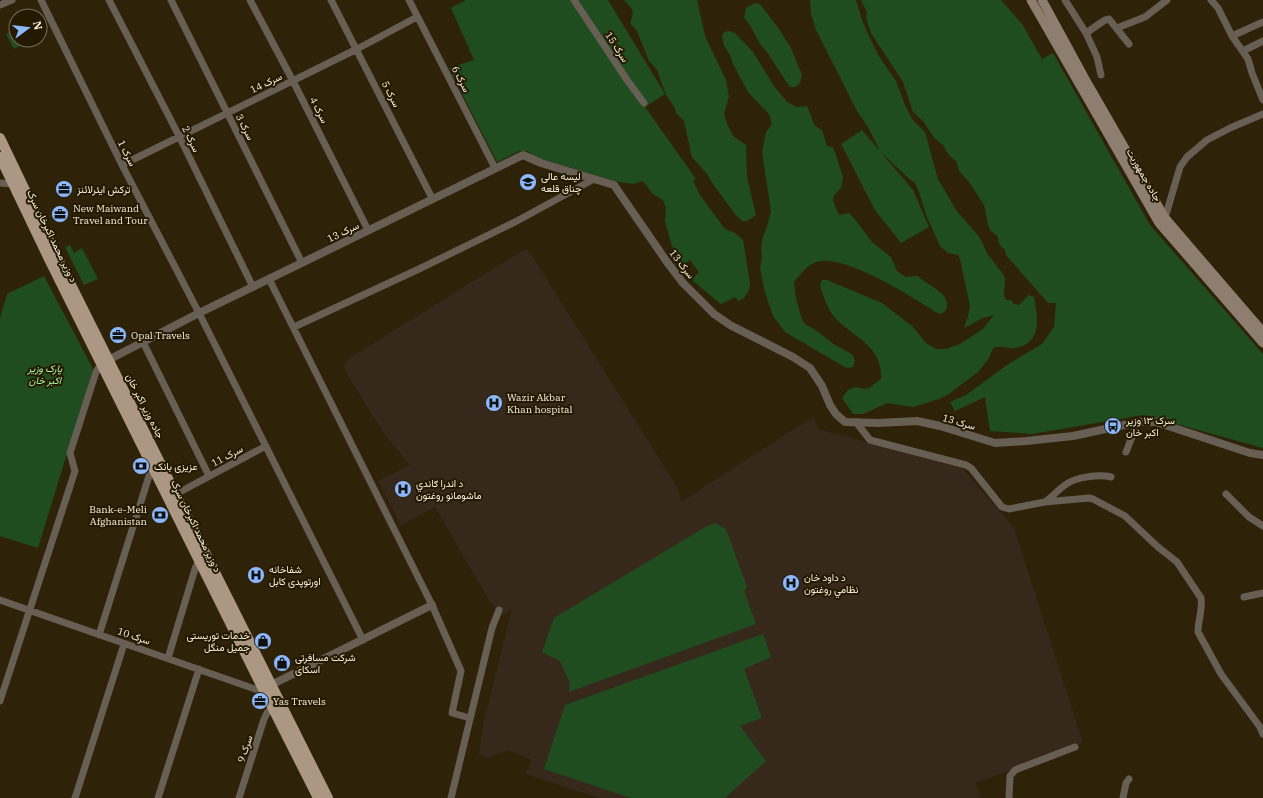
<svg xmlns="http://www.w3.org/2000/svg" width="1263" height="798" viewBox="0 0 1263 798" font-family="'IBM Plex Serif',Vazirmatn,serif">
	<style>
		.medical { fill: #37281c }
		.green { fill: #204d20 }
		.lines { fill: none; stroke-linecap: round; stroke-linejoin: round }
		.minor { stroke: #675e54; stroke-width: 7 }
		.tertiary { stroke: #675e54; stroke-width: 8 }
		.secondary { stroke: #8d7e6f; stroke-width: 9 }
		.primary { stroke: #ab9783; stroke-width: 10 }
		.labels { text-anchor: middle; dominant-baseline: central; stroke-width: 4; stroke-linejoin: round; paint-order: stroke }
		.street-label { font-size: 10px; fill: #f7f0e0; stroke: #241901 }
		.poi-label { font-size: 10px; fill: #f7f0e0; stroke: #241901; text-anchor: start }
		.park-label { font-size: 10px; font-style: italic; fill: #a7fba5; stroke: #241901 }
	</style>
	<rect width="100%" height="100%" fill="#2e2308"/>
	<path class="medical" d="M525 249 529 252 531 254 677 487 681 498 679 503 813 417 818 429 962 468 1014 528 1083 743 976 783 981 798H599L526 774 531 760 509 750 488 757 479 754 483 724 512 609 503 616 499 610 490 602 435 507 401 525 378 481 410 465 385 435 345 371 344 364 348 359Z"/>
	<path class="green" d="M466 0H608L665 94 645 107 696 179 693 181 700 195 725 229 735 233 743 240 750 283C750 290 746 298 739 301L735 297 721 304 692 280 699 272 690 260 680 267 677 263 665 222 666 208 664 203 663 200 653 194 643 181 634 184 619 182 538 158 527 151H519L497 162 449 68 474 60 451 8Z
		M624 0H697L705 36 726 80 729 97 724 113 727 124 733 136 746 145 747 177 756 215 747 221H742L735 214 715 187 707 174 692 157 684 121 676 113 675 108 666 95 657 70 649 61 637 31 630 23C635 10 634 11 624 0Z
		M810 0H856L863 23 878 55 896 81 905 105 912 119 925 132 938 179 956 210 980 238 987 253 1003 274 1005 278 1004 295 1006 300H1011L1014 304 1019 305 1029 295 1034 297C1038 318 1042 344 1015 348 1007 349 1001 345 993 348L989 358 979 371 949 394 939 399 913 407 887 403 863 414H853L842 398 848 390 856 387 864 389 869 388 881 379C883 347 855 338 836 319 828 310 823 296 820 285L822 280H827L882 303 912 326 926 343 936 349H946L960 344 983 329 994 315 983 318 964 328 968 316 970 306 960 259 958 255 948 253 940 246 927 217 919 192 915 183 906 176 880 151 868 127 857 111 816 30 811 14Z
		M861 0H1001L1022 24 1042 59 1053 53 1150 225 1263 354V448L1162 420 1143 415 1032 434 990 431 985 397 955 411 950 402 966 395 1007 365 1042 344 1054 327 1056 303H1048L1006 255 1005 250C1000 246 998 243 998 237L990 230 988 225 984 205 969 182 959 171 956 161 948 154 943 145 935 139 923 121 913 112 903 82 871 33 866 18 867 13Z
		M755 3 760 4 779 29 791 48 802 75 800 83 796 87H790L787 83 767 52 760 44 750 25 744 18 746 8Z
		M16 29V40H31L14 49 6 34Z
		M729 31 735 33 753 52 774 86 787 102 797 107 807 106 815 126 822 130 827 146 832 147 835 152 843 177 841 188 834 195 833 201 839 215 849 213 853 217 872 242 891 257 897 271 906 277 917 276C925 282 936 288 943 295 949 302 949 312 939 314 915 299 840 250 814 263 805 267 800 275 794 282L796 299 802 320 805 324 814 329 835 345 850 353 853 356 855 361 853 367 848 368 843 366 785 332 773 316 765 292 760 268 762 258 761 248 763 237 767 227 771 211 762 152 766 132 772 124 769 114 748 92 733 64 730 55 724 46 722 36 724 32Z
		M862 130 913 190 929 227 901 243 875 210 841 144Z
		M70 245 74 253 82 248 98 279 84 285 65 247Z
		M44 276 93 369 38 548 0 536V318L7 294Z
		M715 523 726 529 747 587 744 591 756 624 569 692 570 683 560 661 542 652 554 618 707 526Z
		M763 634 771 657 744 669 762 718 740 726 766 761 725 798H631L544 769 565 705Z"/>
	<g class="lines">
		<path class="minor" d="M41 0 122 165 199 313 363 640
			M109 0 179 136 253 287
			M171 0 302 263
			M250 0 293 81 368 230
			M331 0 432 198
			M409 0 495 168
			M574 0 627 80 644 103
			M1065 0 1086 33 1097 57 1101 75
			M1211 0 1218 8 1232 36 1248 59 1252 73 1263 100
			M0 5 12 0
			M1117 28 1145 17 1167 0
			M1086 33 1105 20 1109 19 1129 44
			M1232 36 1263 22
			M1243 51 1263 41
			M122 165 357 49 417 17
			M0 183 13 184
			M1165 218 1180 167 1187 157 1207 140 1230 128 1263 114
			M269 279 432 605 461 671 452 713 470 718
			M294 327 419 269 515 222 594 179
			M143 342 209 476
			M856 422 870 440 966 465 971 468 1002 507 1009 509 1045 502 1089 498 1093 499 1125 516 1158 547 1177 562 1201 598C1203 609 1198 620 1198 632L1221 674 1260 727 1263 734
			M1126 452 1138 422
			M176 494 266 446
			M1226 494 1249 517 1263 526
			M1045 502C1052 497 1058 490 1065 485 1075 477 1099 474 1111 477
			M1244 597 1263 593
			M0 600 255 689H263
			M99 635 149 476 158 469
			M168 658 195 569 199 560 201 559
			M0 701 75 471 70 453 96 372 99 367 105 363
			M75 798 124 644
			M158 798 199 669
			M239 798 264 719 267 713 275 706
			M451 798 492 628 499 610
			M1009 798 1010 776 1015 770 1075 747
			M1123 798 1126 783 1129 779"/>
		<path class="tertiary" d="M109 361 114 357 199 313 523 155 541 163 614 185 667 262 683 283 714 314 730 325 793 357 810 368 822 386 830 405 836 414 845 422 878 423 917 421 940 426 995 443 1026 441 1073 436 1138 422H1156L1250 453 1263 455
			M267 687 432 605"/>
		<path class="secondary" d="M1031 0 1159 223 1263 343
			M1042 0 1085 79 1165 218 1263 332"/>
		<path class="primary" d="M0 138 56 255 328 798
			M0 157 49 259 263 689 318 798"/>
	</g>
	<defs>
		<g id="school-disc" transform="scale(0.9)"><circle r="9.5" fill="#8db9fc" stroke="#241901"/><path d="M0-5L7-2L0 1L-7-2ZM-4 1L0 2.5L4 1V4Q0 6-4 4Z" fill="#111"/></g>
		<g id="office-disc" transform="scale(0.9)"><circle r="9.5" fill="#8db9fc" stroke="#241901"/><path d="M-6-3h4V-5.5h4V-3h4V5H-6ZM-1-4.5V-3h2v-1.5ZM-6 0V1H6V0Z" fill="#111"/></g>
		<g id="hospital-disc" transform="scale(0.9)"><circle r="9.5" fill="#8db9fc" stroke="#241901"/><path d="M-5-5h3v3.5h4V-5h3V5h-3V1.5h-4V5h-3Z" fill="#111"/></g>
		<g id="bus-disc" transform="scale(0.9)"><circle r="9.5" fill="#8db9fc" stroke="#241901"/><path d="M-5-6H5V4H4V6H2V4H-2V6H-4V4H-5ZM-3.5-4V0h7V-4ZM-3.5 1.2v1.5H-2V1.2ZM2 1.2v1.5H3.5V1.2Z" fill="#111"/></g>
		<g id="bank-disc" transform="scale(0.9)"><circle r="9.5" fill="#8db9fc" stroke="#241901"/><path d="M-6-4H6V4H-6ZM0-2.3a2.3 2.3 0 1 0 0 4.6a2.3 2.3 0 1 0 0-4.6Z" fill="#111"/></g>
		<g id="shop-disc" transform="scale(0.9)"><circle r="9.5" fill="#8db9fc" stroke="#241901"/><path d="M-5-2.5h2.3a2.7 3.5 0 0 1 5.4 0H5L5.5 6h-11ZM-1.5-2.5h3a1.5 2.3 0 0 0-3 0Z" fill="#111"/></g>
	</defs>
	<g fill-rule="evenodd">
		<use href="#school-disc" x="528" y="182"/>
		<use href="#office-disc" x="64" y="189"/>
		<use href="#office-disc" x="60" y="214"/>
		<use href="#office-disc" x="118" y="335"/>
		<use href="#hospital-disc" x="494" y="403"/>
		<use href="#bus-disc" x="1113" y="426"/>
		<use href="#bank-disc" x="141" y="466"/>
		<use href="#hospital-disc" x="403" y="489"/>
		<use href="#bank-disc" x="160" y="515"/>
		<use href="#hospital-disc" x="256" y="575"/>
		<use href="#hospital-disc" x="791" y="583"/>
		<use href="#shop-disc" x="263" y="641"/>
		<use href="#shop-disc" x="282" y="663"/>
		<use href="#office-disc" x="260" y="701"/>
	</g>
	<g class="labels">
		<g class="street-label">
			<text transform="translate(617 47) rotate(57)">سرک 15</text>
			<text transform="translate(461 79) rotate(63)">سرک 6</text>
			<text transform="translate(266 83) rotate(-26)">سرک 14</text>
			<text transform="translate(391 94) rotate(63)">سرک 5</text>
			<text transform="translate(319 110) rotate(63)">سرک 4</text>
			<text transform="translate(245 127) rotate(63)">سرک 3</text>
			<text transform="translate(191 139) rotate(64)">سرک 2</text>
			<text transform="translate(127 153) rotate(63)">سرک 1</text>
			<text transform="translate(1144 175) rotate(60)">جاده جمهوریت</text>
			<text transform="translate(343 232) rotate(-26)">سرک 13</text>
			<text transform="translate(52 236) rotate(64)">د وزیر محمد اکبرخان سړک</text>
			<text transform="translate(682 264) rotate(52)">سرک 13</text>
			<text transform="translate(145 406) rotate(63)">جاده وزیر اکبر خان</text>
			<text transform="translate(959 422) rotate(16)">سرک 13</text>
			<text transform="translate(227 456) rotate(-28)">سرک 11</text>
			<text transform="translate(196 526) rotate(64)">د وزیر محمد اکبرخان سړک</text>
			<text transform="translate(134 636) rotate(18)">سرک 10</text>
			<text transform="translate(245 749) rotate(-72)">سرک 9</text>
		</g>
		<g class="poi-label">
			<text x="541" y="176">لیسه عالی<tspan x="541" dy="12">چناق قلعه</tspan></text>
			<text x="77" y="189">ترکش ایئرلائنز</text>
			<text x="73" y="208">New Maiwand<tspan x="73" dy="12">Travel and Tour</tspan></text>
			<text x="131" y="335">Opal Travels</text>
			<text x="507" y="397">Wazir Akbar<tspan x="507" dy="12">Khan hospital</tspan></text>
			<text x="1126" y="420">سرک ۱۳ وزیر<tspan x="1126" dy="12">اکبر خان</tspan></text>
			<text x="154" y="466">عزیزی بانک</text>
			<text x="416" y="483">د اندرا ګاندي<tspan x="416" dy="12">ماشومانو روغتون</tspan></text>
			<text x="147" y="509" text-anchor="end">Bank-e-Meli<tspan x="147" dy="12">Afghanistan</tspan></text>
			<text x="269" y="569">شفاخانه<tspan x="269" dy="12">اورتوپدی کابل</tspan></text>
			<text x="804" y="577">د داود خان<tspan x="804" dy="12">نظامي روغتون</tspan></text>
			<text x="250" y="635" text-anchor="end">خدمات توریستی<tspan x="250" dy="12">جمیل منگل</tspan></text>
			<text x="295" y="657">شرکت مسافرتی<tspan x="295" dy="12">اسکای</tspan></text>
			<text x="273" y="701">Yas Travels</text>
		</g>
		<g class="park-label">
			<text x="45" y="368">پارک وزیر<tspan x="45" dy="12">اکبر خان</tspan></text>
		</g>
	</g>
	<g transform="translate(28 28) rotate(75)"><circle r="19" fill="#241901" stroke="#786f5a"/>
	<path d="M0-3L7 15L0 10L-7 15Z" fill="#8db9fc"/>
	<text y="-6" font-size="11" font-weight="bold" text-anchor="middle" fill="#f7f0e0">N</text>
	</g>
</svg>
